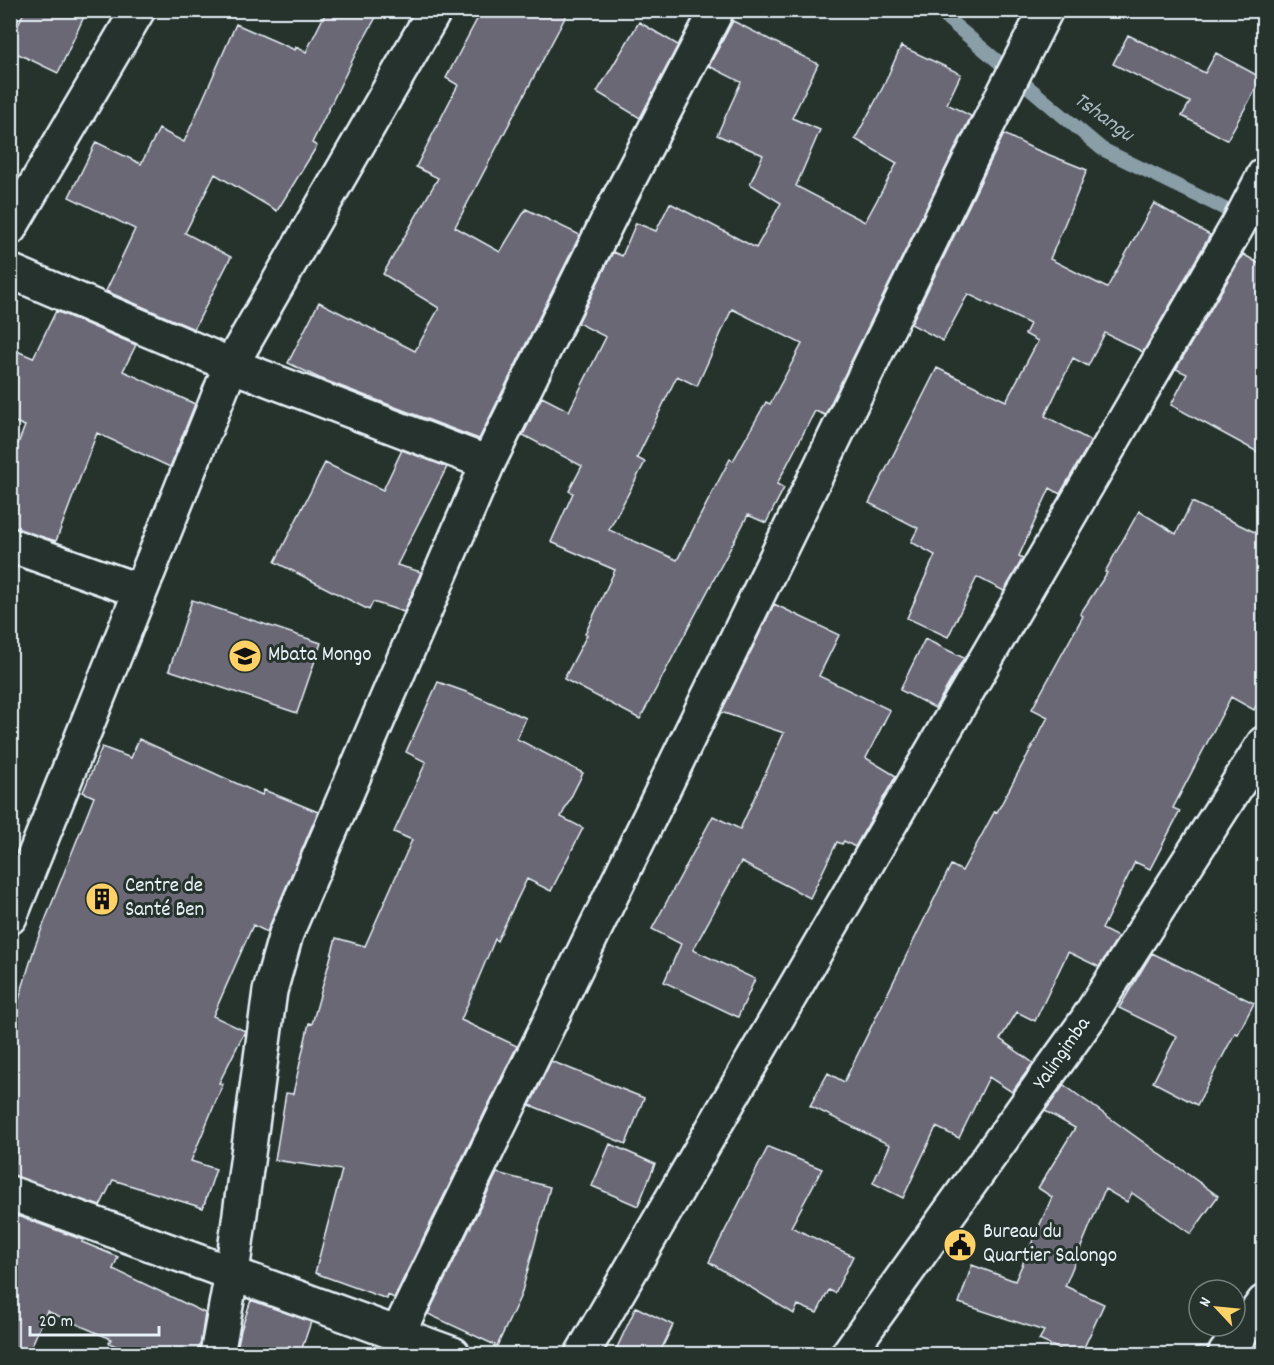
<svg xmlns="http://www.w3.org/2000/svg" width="1274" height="1365" viewBox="0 0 1274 1365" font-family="Dekko,sans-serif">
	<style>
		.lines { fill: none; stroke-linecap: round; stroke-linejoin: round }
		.stream { stroke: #8a9ea7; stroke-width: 14 }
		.building { fill: #6a6874; stroke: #e8f1f8; stroke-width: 1.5; fill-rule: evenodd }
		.street-casing { stroke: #e8f1f8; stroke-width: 38 }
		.street { stroke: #26332d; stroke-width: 33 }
		.labels { text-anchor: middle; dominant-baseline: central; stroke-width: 6; stroke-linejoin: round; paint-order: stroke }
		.poi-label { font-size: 21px; fill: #e8f1f8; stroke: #26332d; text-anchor: start }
		.street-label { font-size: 21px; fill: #e8f1f8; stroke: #26332d }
		.water-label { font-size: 22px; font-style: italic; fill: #a9bac2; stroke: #26332d }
	</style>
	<rect width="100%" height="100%" fill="#26332d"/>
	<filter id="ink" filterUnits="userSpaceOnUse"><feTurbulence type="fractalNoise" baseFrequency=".0167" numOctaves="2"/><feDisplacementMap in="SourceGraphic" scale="12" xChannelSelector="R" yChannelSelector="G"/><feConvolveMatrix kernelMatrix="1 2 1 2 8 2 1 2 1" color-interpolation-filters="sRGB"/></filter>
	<g filter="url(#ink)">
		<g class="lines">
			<path class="stream" d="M937 10 1102 149 1264 228"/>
		</g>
		<path class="building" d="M25 10H87L58 73 10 50V42Z
			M327 10H380L355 55 312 143 317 146 277 211 215 174 185 233 231 257 194 329 106 291 135 229 69 197 96 142 141 164 159 129 184 142 236 24 295 50 296 47 306 52Z
			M482 10H569L455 227 500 252 526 209 580 235 479 439 319 378 288 363 319 302 415 351 439 308 383 274 438 178 416 167 458 85 446 78Z
			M733 21 818 64 792 118 820 130 796 186 865 222 897 163 855 139 883 87 901 46 961 74 947 104 971 116 825 415 815 411 777 484 784 488 766 523 748 515 640 719 564 679 587 635 585 634 615 570 551 542 573 493 569 491 582 466 523 435 542 397 569 411 606 337 578 323 613 252 622 256 636 223 656 231 670 203 756 248 781 203 750 184 763 155 717 135 741 82 709 66ZM732 309 802 344 770 404 766 402 733 461 730 459 677 560 609 530 645 462 637 458 677 376 697 386Z
			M639 22 678 45 640 118 597 92Z
			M1128 35 1205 73 1216 53 1262 78 1227 140 1182 116 1190 102 1113 64Z
			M1004 134 1032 148 1087 170 1050 259 1107 288 1154 203 1210 235 1143 352 1105 333 1088 366 1073 358 1045 416 1091 441 1060 494 1050 488 1019 556 1023 558 1004 591 977 577 948 637 907 618 935 555 911 542 918 528 869 503 937 368 1006 401 1038 341 1025 334 1030 324 968 294 943 341 911 324Z
			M1243 254 1263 266V455L1171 405 1187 374 1176 369Z
			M56 311 136 345 123 371 195 404 170 467 97 433 56 541 10 527V464L25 426 10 420V348L33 358Z
			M402 450 447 467 397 565 421 572 404 612 373 602 369 610 275 562 325 463 383 490Z
			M1192 502 1263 536V692L1254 710 1231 697 1173 808 1180 811 1150 869 1135 862 1102 929 1118 937 1099 967 1068 952 1035 1021 1017 1012 1000 1039 1033 1063 1012 1092 989 1077 959 1138 936 1127 903 1198 873 1183 890 1145 810 1106 828 1073 844 1082 951 865 962 871 995 811 997 812 1048 717 1032 709 1083 616 1080 614 1107 573 1105 572 1139 511 1176 534Z
			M192 600 321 643 297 713 169 670Z
			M774 604 839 635 819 676 890 710 866 758 896 776 855 847 844 841 842 844 837 842 810 898 741 862 693 950 755 979 738 1017 664 982 681 944 652 929 713 816 740 829 784 733 721 712Z
			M925 639 964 658 935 708 900 690Z
			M438 682 469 693 526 718 517 739 583 773 561 817 583 828 551 891 527 879 497 941 495 939 461 1020 517 1046 394 1298 388 1295 387 1299 315 1273 342 1170 275 1160 286 1093 293 1094 309 1023 312 1024 336 938 365 946 412 840 394 832 426 762 406 752Z
			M139 739 262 795 264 790 318 812 267 932 253 925 213 1016 245 1031 219 1083 223 1084 191 1161 216 1169 203 1208 113 1180 100 1206 10 1175V996L19 999 35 946 94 797 83 792 102 747 131 758Z
			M1152 953 1254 1003 1238 1034 1235 1033 1197 1105 1153 1082 1177 1036 1119 1008Z
			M551 1061 644 1098 626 1144 530 1105Z
			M1064 1085 1218 1196 1191 1234 1132 1193 1127 1202 1105 1189 1065 1286 1104 1304 1081 1354H1070L1039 1340 1044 1331 959 1303 972 1265 1015 1281 1052 1197 1038 1188 1075 1128 1045 1111Z
			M610 1144 655 1164 638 1206 592 1186Z
			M768 1147 822 1169 791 1227 853 1256 835 1293 829 1290 817 1313 798 1305 794 1314 709 1262Z
			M497 1173 550 1187 521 1295 497 1346 428 1314Z
			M10 1213 83 1240 82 1242 118 1257 113 1269 205 1313 199 1354H134L109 1343 111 1339 47 1311 28 1354H10Z
			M251 1300 311 1322 300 1354H236L241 1330Z
			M636 1307 673 1325 659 1354H614Z"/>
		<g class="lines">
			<g class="street-casing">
				<path id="street" d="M10 228 138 10
					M10 271 231 365 488 463
					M10 545 140 591
					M10 917 231 365 435 10
					M10 1193 453 1354
					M397 1335 972 156 1046 10
					M217 1354 232 1273 270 991 286 934 488 463 612 212 717 10
					M582 1354 1238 225 1264 175
					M848 1354 1087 1020 1264 743
					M1225 1354 1264 1302"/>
			</g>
			<use href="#street" class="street"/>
		</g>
	</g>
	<defs>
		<g id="school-disc" transform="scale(1.725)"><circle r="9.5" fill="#ffd166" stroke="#26332d"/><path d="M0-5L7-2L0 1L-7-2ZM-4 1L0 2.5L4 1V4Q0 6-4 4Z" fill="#111"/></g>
		<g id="building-disc" transform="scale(1.725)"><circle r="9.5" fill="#ffd166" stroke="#26332d"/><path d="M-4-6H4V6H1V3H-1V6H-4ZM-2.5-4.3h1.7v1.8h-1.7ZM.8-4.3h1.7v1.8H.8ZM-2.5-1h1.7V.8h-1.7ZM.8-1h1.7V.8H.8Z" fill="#111"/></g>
		<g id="civic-disc" transform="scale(1.725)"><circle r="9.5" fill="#ffd166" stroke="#26332d"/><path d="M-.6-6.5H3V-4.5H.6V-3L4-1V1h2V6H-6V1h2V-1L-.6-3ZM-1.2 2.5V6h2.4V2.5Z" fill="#111"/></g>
	</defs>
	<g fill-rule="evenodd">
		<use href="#school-disc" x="245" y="656"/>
		<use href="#building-disc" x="102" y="899"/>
		<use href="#civic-disc" x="960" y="1245"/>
	</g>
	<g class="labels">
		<g class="poi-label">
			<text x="268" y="656">Mbata Mongo</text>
			<text x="125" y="887">Centre de<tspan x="125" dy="24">Santé Ben</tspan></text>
			<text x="983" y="1233">Bureau du<tspan x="983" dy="24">Quartier Salongo</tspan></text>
		</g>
		<g class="street-label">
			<text transform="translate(1063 1054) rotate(-55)">Yalingimba</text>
		</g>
		<g class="water-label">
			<text transform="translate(1103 118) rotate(36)">Tshangu</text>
		</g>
	</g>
	<rect width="1274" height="1365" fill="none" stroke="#26332d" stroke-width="36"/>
	<rect x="18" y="18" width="1238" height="1329" fill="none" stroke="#e8f1f8" stroke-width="2" filter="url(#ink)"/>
	<g transform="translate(1217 1308) rotate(296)"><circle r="28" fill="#26332d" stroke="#747f7e" stroke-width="1.5"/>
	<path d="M0-4.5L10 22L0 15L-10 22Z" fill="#ffd166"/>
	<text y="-9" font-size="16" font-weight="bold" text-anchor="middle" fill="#e8f1f8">N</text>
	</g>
	<path d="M30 1326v9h129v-9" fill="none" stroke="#e8f1f8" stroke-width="3"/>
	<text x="39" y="1326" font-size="18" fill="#e8f1f8" stroke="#26332d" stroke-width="4.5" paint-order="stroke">20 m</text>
</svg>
